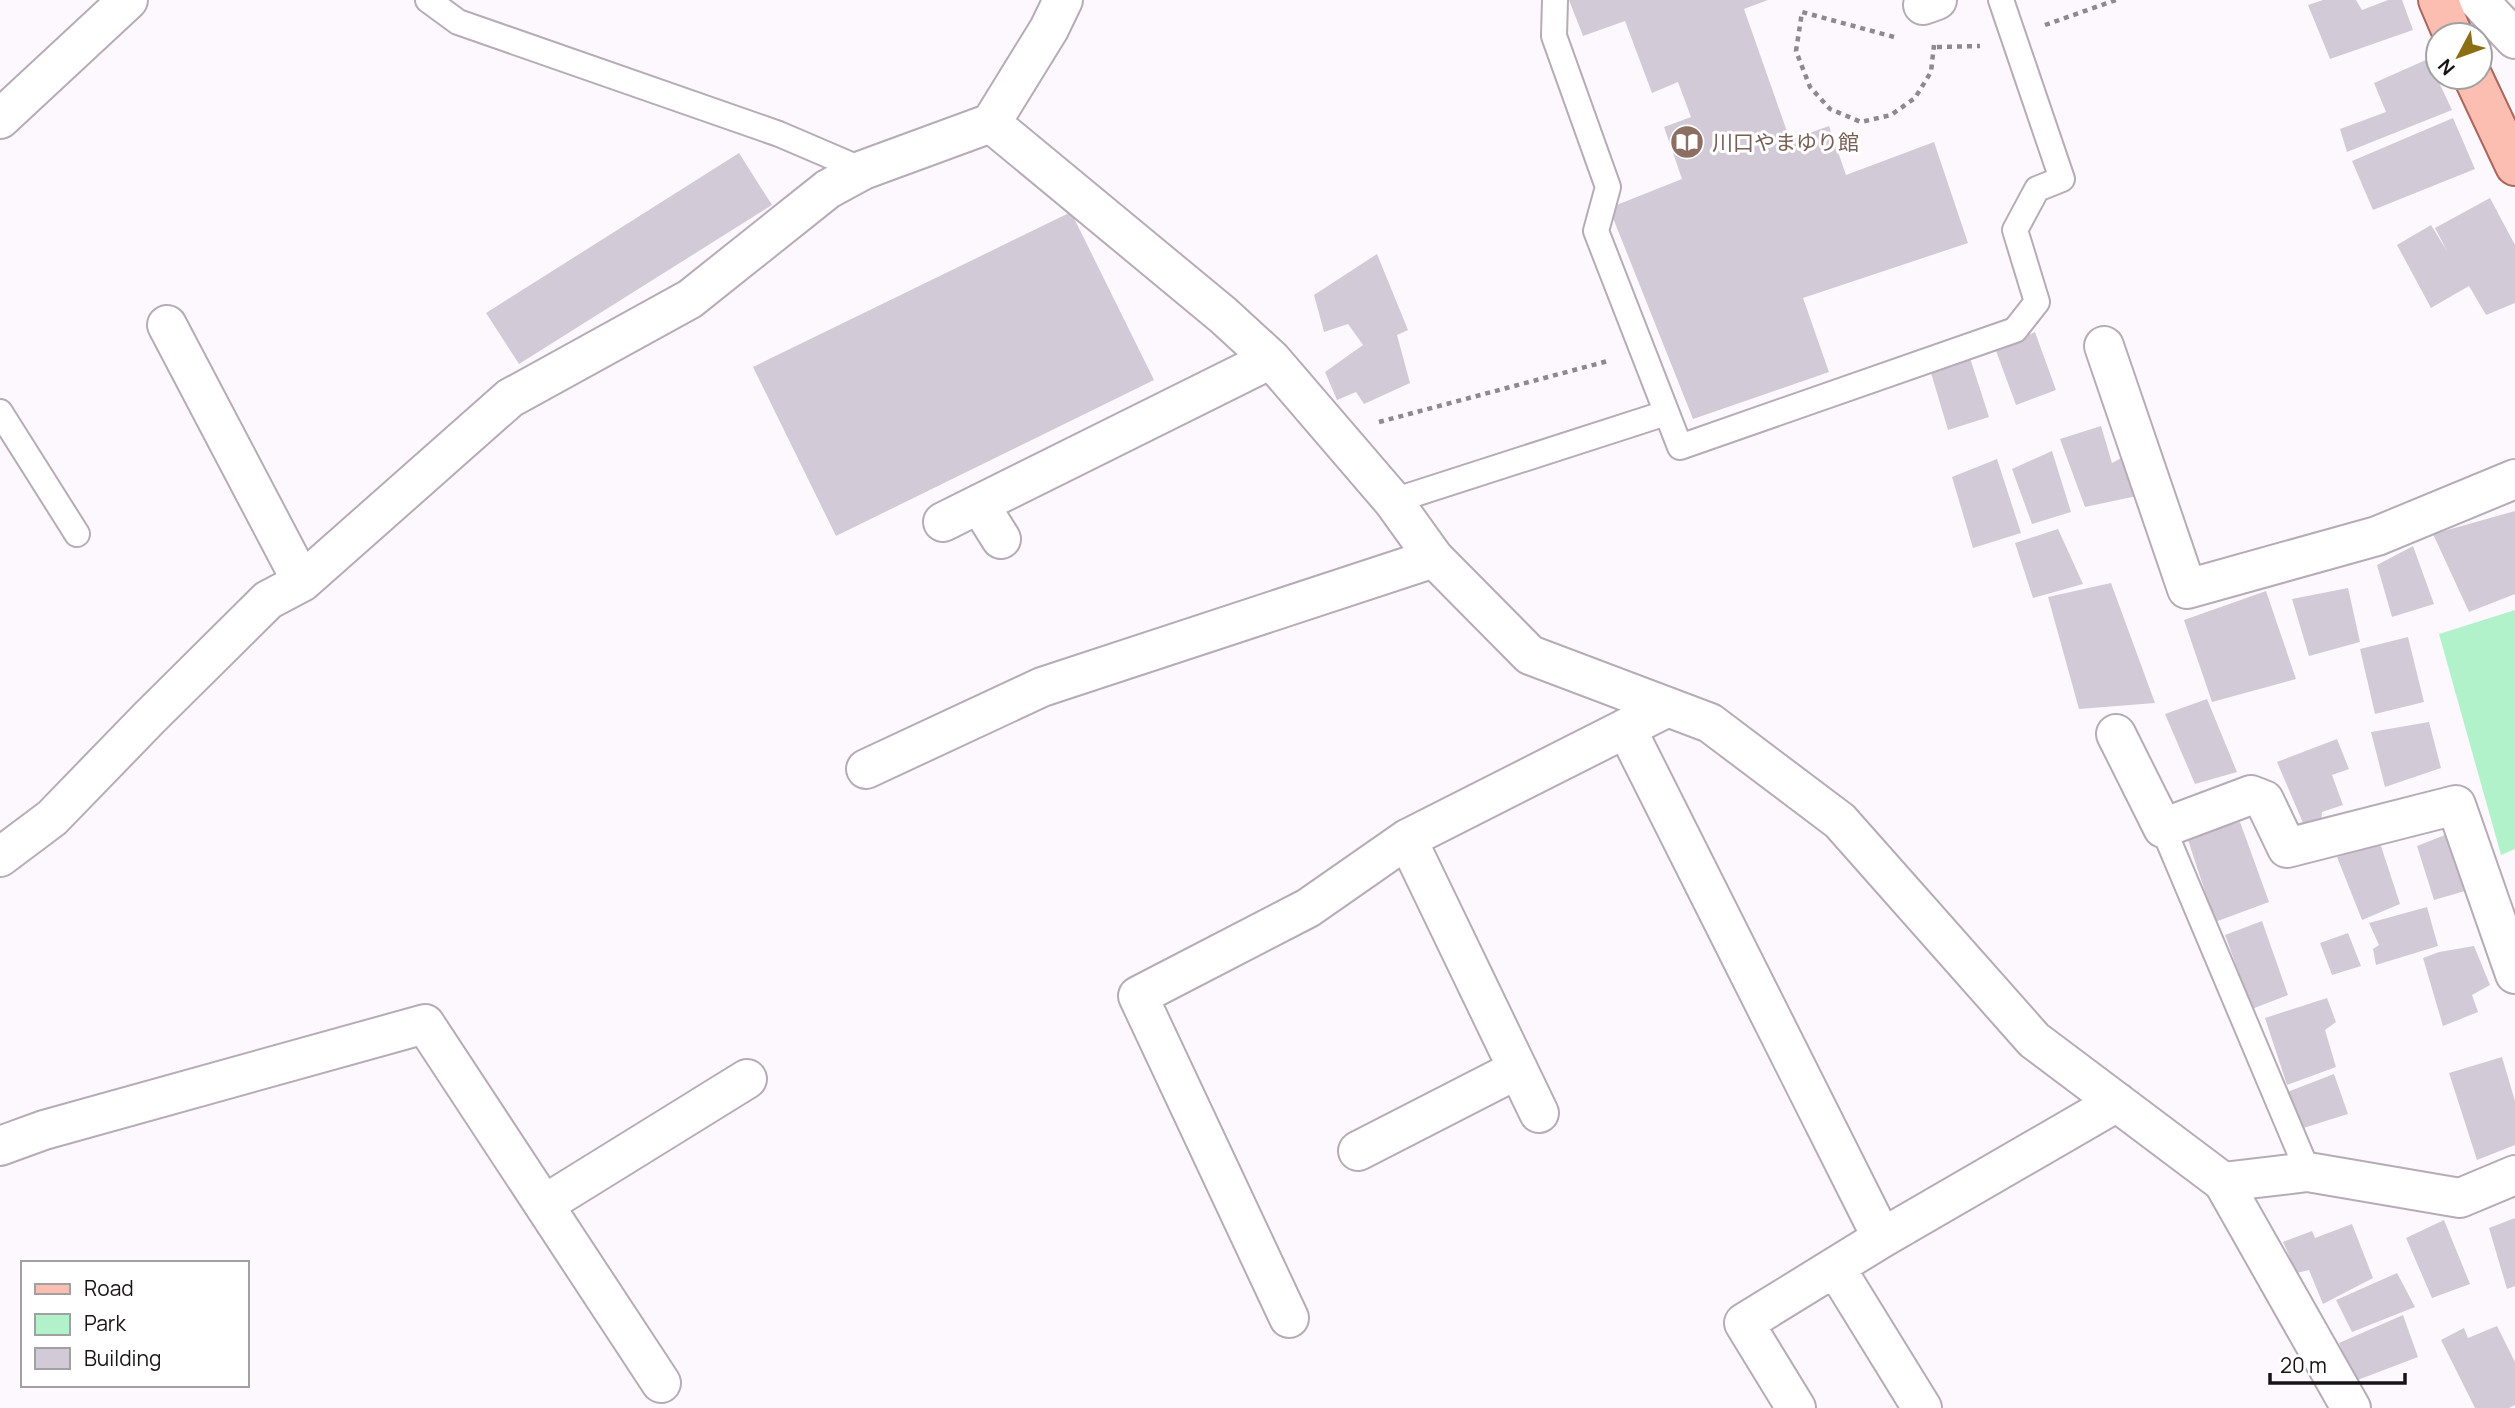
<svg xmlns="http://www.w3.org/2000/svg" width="2515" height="1408" viewBox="0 0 2515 1408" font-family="Manrope,'Noto Sans JP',sans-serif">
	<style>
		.green { fill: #b2f2ca }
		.building { fill: #d3cad8 }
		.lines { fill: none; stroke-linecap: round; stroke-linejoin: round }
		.lane-casing { stroke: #b7abb7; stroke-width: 28 }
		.street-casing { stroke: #b7abb7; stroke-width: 42 }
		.primary-casing { stroke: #ac665b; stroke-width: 42 }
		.path { stroke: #8e898e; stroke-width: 4.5; stroke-dasharray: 5 5; stroke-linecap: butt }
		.lane { stroke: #fff; stroke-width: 24 }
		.street { stroke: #fff; stroke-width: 38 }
		.primary { stroke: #fdbeb2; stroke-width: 38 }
		.labels { text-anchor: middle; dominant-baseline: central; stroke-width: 6; stroke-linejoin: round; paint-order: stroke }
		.education-label { font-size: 21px; fill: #785e54; stroke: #fff; text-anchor: start }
	</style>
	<rect width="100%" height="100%" fill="#fdf8fd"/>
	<path class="green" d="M2515 610V849L2501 855 2439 634Z"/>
	<path class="building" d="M1569 0H1768L1744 9 1790 140 1829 126 1846 175 1934 142 1968 243 1803 298 1829 372 1693 419 1609 208 1682 179 1664 127 1691 117 1678 82 1652 93 1625 21 1583 36Z
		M2323 0H2356L2362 10 2388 0H2402L2413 30 2330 59 2308 5Z
		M2428 59 2452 110 2347 152 2340 129 2386 112 2374 83Z
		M2453 118 2475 169 2373 210 2352 161Z
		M739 153 772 205 519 364 486 313Z
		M2490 198 2515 245V303L2486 315 2469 286 2431 308 2397 245 2431 225 2447 251 2435 228Z
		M1071 212 1154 380 836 536 753 367Z
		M1377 254 1408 330 1397 335 1410 383 1364 404 1356 392 1337 400 1325 372 1363 345 1348 324 1324 332 1314 295Z
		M2035 332 2056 390 2016 405 1995 348Z
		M1970 358 1989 417 1948 430 1931 373Z
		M2101 426 2112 463 2123 457 2137 496 2085 507 2060 439Z
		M2052 451 2071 512 2032 524 2012 469Z
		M1997 459 2021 533 1973 548 1952 477Z
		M2515 511V594L2469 612 2433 534Z
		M2058 529 2083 584 2033 598 2015 543Z
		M2413 546 2434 604 2392 617 2377 565Z
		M2111 583 2155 703 2079 709 2048 597Z
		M2348 588 2360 642 2309 656 2292 599Z
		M2266 591 2296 679 2212 702 2184 620Z
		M2408 637 2424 702 2375 714 2360 649Z
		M2207 699 2237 772 2195 784 2165 714Z
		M2429 722 2441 768 2385 787 2371 732Z
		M2337 739 2349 769 2332 775 2343 805 2322 812 2321 823 2306 830 2277 762Z
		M2240 822 2269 902 2215 922 2187 837Z
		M2450 833 2472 889 2434 900 2417 846Z
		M2380 843 2400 904 2362 920 2337 857Z
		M2427 907 2438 946 2376 965 2373 949 2379 945 2369 923Z
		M2262 921 2288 995 2252 1009 2225 935Z
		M2348 933 2361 966 2332 975 2320 943Z
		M2474 946 2490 985 2472 995 2478 1012 2443 1026 2423 958 2439 952Z
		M2327 998 2336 1022 2325 1030 2336 1067 2287 1085 2265 1018Z
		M2502 1057 2515 1101V1145L2477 1160 2449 1073Z
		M2334 1074 2348 1114 2297 1130 2282 1094Z
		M2515 1218V1286L2507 1289 2489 1228Z
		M2444 1220 2470 1284 2432 1298 2406 1238Z
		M2352 1224 2373 1278 2323 1304 2309 1270 2297 1273 2283 1242 2312 1231 2315 1238Z
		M2397 1273 2415 1307 2352 1332 2336 1300Z
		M2403 1315 2418 1357 2355 1381 2339 1343Z
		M2497 1326 2515 1362V1405L2509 1408H2475L2441 1340 2464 1328 2468 1338Z"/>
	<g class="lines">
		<g class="lane-casing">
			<path id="lane" d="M428 0 458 22 779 134 863 170
				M1555 0 1554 36 1608 187 1596 231 1680 447 2015 330 2037 302 2015 230 2037 189 2062 179 2001 0
				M0 412 77 534
				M1393 501 1666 413
				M2163 828 2308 1172"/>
		</g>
		<g class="street-casing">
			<path id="street" d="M2478 0 2515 39
				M1923 5 1937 0
				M0 119 128 0
				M991 123 1223 315 1271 359 1393 501 1434 558 1530 655 1710 723 1840 821 2034 1040 2223 1182 2351 1408
				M167 325 302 582
				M2104 346 2187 589 2377 536 2515 479
				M979 504 1001 539
				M943 522 1271 359
				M1626 728 1882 1238
				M2116 734 2163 828 2251 795 2264 800 2287 848 2456 805 2515 974
				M866 769 1042 687 1434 558
				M1407 839 1539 1113
				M0 857 52 818 149 718 268 600 302 582 510 398 690 299 828 189 863 170 991 123 1049 29 1063 0
				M0 1146 44 1130 425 1024 661 1383
				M1358 1151 1518 1069
				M2223 1182 2308 1172 2460 1198 2515 1175
				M545 1204 747 1079
				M1835 1267 1922 1408
				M1289 1318 1138 996 1308 908 1407 839 1668 707
				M1796 1408 1744 1323 1882 1238 2117 1102"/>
		</g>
		<g class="primary-casing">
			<path id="primary" d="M2438 0 2453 35
				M2473 77 2515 166"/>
		</g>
		<path class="path" d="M2045 25 2116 0
			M1894 37 1802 12 1796 51 1810 87 1830 109 1861 122 1891 115 1915 98 1931 72 1934 45
			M1937 47 1980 46
			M1379 422 1608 361"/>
		<use href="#lane" class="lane"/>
		<use href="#street" class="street"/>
		<use href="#primary" class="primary"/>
	</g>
	<defs>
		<g id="library-disc" transform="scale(1.75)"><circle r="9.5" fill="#8d6e63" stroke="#fff"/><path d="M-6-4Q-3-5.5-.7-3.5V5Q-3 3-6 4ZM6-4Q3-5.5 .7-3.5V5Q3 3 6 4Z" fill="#fff"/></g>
	</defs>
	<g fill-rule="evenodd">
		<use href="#library-disc" x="1687" y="142"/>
	</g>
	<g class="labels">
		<g class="education-label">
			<text x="1712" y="142">川口やまゆり館</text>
		</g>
	</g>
	<rect x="21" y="1261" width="228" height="126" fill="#ffffff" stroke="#a2a1a2" stroke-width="2"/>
	<rect x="35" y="1284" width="35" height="10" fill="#fdbeb2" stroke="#a2a1a2" stroke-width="2"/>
	<text x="84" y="1296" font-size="21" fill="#171317">Road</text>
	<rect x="35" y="1314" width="35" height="21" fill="#b2f2ca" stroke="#a2a1a2" stroke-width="2"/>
	<text x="84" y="1331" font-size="21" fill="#171317">Park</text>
	<rect x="35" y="1348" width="35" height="21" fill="#d3cad8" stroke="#a2a1a2" stroke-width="2"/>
	<text x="84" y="1366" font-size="21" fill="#171317">Building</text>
	<g transform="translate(2459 56) rotate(229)"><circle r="33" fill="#ffffff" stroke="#a2a1a2" stroke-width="2"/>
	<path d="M0-5L12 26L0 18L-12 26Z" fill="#8b7013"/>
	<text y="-10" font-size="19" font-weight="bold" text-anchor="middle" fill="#171317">N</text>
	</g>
	<path d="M2270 1373v10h135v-10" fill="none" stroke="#171317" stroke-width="3.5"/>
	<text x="2280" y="1373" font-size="21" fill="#171317" stroke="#ffffff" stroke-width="5" paint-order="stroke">20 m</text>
</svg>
